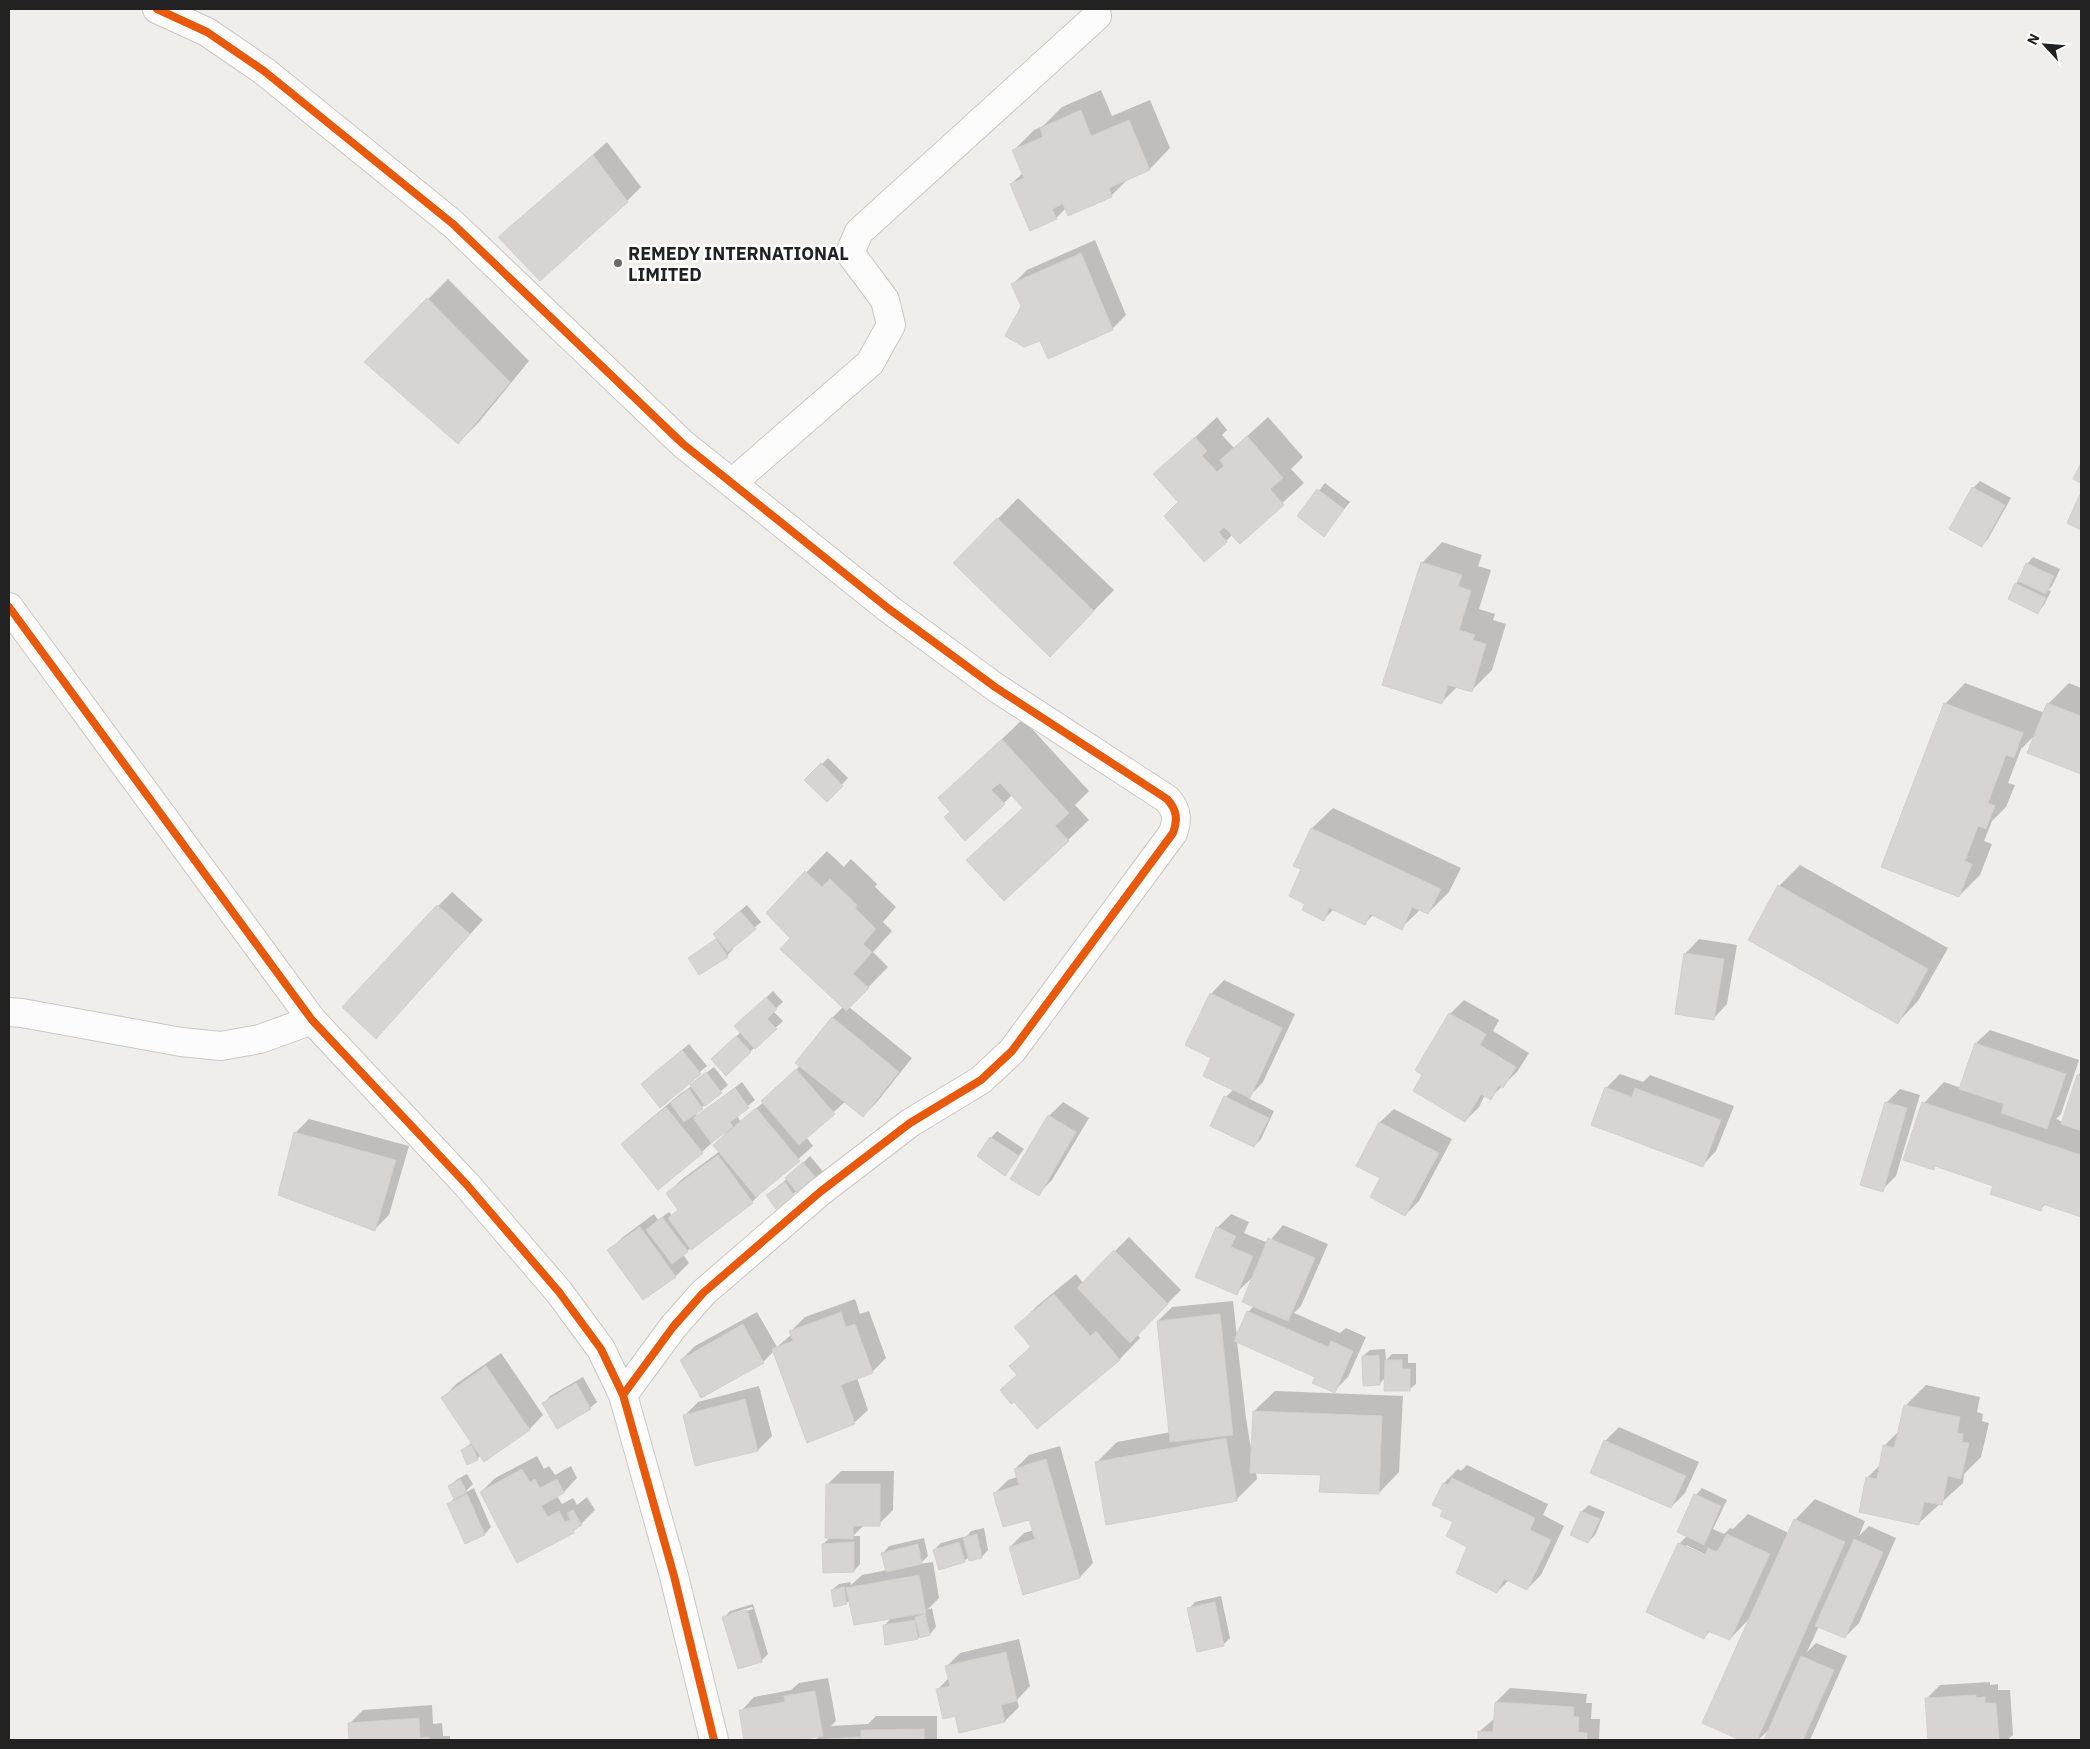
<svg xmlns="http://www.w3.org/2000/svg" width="2090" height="1749" viewBox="0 0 2090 1749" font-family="'IBM Plex Sans',sans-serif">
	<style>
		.shadow { fill: #0003; fill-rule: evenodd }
		.building { fill: #d7d4d2; stroke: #d3d0cc }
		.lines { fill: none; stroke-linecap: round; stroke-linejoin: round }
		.street-casing { stroke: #c9c8c7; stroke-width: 30 }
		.street { stroke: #fdfcfc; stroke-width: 28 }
		.cycleway-casing { stroke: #fff; stroke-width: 11 }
		.cycleway { stroke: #e8590c; stroke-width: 8 }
		.poi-dot { fill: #6a6968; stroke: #fff; stroke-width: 2 }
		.labels { text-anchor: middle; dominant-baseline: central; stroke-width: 5; stroke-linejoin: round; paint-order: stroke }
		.poi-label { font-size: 18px; font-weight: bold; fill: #222; stroke: #fff; text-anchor: start }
	</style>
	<rect width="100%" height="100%" fill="#f0eeeb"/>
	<path class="shadow" d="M1101 90 1112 116 1150 100 1170 148 1150 169 1129 178 1111 196 1066 208 1056 218 1011 184 1023 173 1013 151 1034 130 1043 126 1062 107Z
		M607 142 641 187 627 201 500 237Z
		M1095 240 1126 315 1112 329 1022 306 1013 284 1027 270Z
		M448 279 529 361 479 422 458 443 366 362Z
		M1217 417 1227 430 1222 435 1234 448 1268 417 1303 457 1291 469 1304 483 1240 542 1233 534 1226 541 1179 502 1155 474Z
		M1980 481 2011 498 1988 539 1982 545 1973 488Z
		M1325 483 1350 502 1324 535 1299 516Z
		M1018 498 1114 590 1071 634 955 563Z
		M1442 542 1482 555 1478 566 1491 570 1479 609 1495 614 1493 620 1506 624 1492 670 1471 691 1458 686 1442 702 1422 563Z
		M2033 557 2060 569 2052 586 2048 590 2051 591 2044 605 2038 612 2016 584 2027 564Z
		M1965 683 2045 713 2048 704 2069 683 2081 688V773L2029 752 2037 733 2021 749 2008 783 2015 785 2006 807 1992 821 1984 841 1992 844 1980 875 1959 896 1945 704Z
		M1023 719 1089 791 1075 805 1089 820 1068 840 968 860 1024 807 1012 795 1004 803 952 812 940 798Z
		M828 758 848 778 827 801 806 780Z
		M1333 808 1461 868 1449 892 1428 913 1421 909 1401 928 1373 915 1364 924 1334 909 1324 919 1306 903 1303 869 1312 828Z
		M827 851 844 867 851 859 877 884 875 887 896 907 883 922 892 931 873 952 888 967 849 1007 912 1058 877 1102 863 1116 846 1101 806 1137 813 1146 766 1188 752 1202 683 1254 689 1263 675 1277 609 1251 623 1237 654 1214 658 1220 669 1212 672 1216 679 1209 668 1193 681 1180 720 1151 714 1145 727 1132 726 1131 716 1139 702 1152 623 1144 637 1130 680 1094 692 1086 691 1085 698 1079 714 1067 728 1085 695 1113 698 1116 742 1082 755 1100 737 1115 740 1121 764 1102 777 1087 800 1066 832 1018 843 1007 792 938 767 913Z
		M1800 865 1948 948 1918 1001 1898 1022 1749 939 1779 886Z
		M452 892 483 920 390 1023 438 906Z
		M747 905 761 922 732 947 733 949 727 956 689 958 717 938 721 927Z
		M1699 939 1737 945 1727 1004 1714 1018 1686 953Z
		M1224 980 1295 1014 1263 1082 1248 1098 1274 1111 1261 1139 1254 1146 1226 1097 1234 1089 1213 1057 1211 994Z
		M773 991 783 1002 773 1011 783 1021 726 1074 719 1052 741 1032 736 1026Z
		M1464 1000 1499 1020 1493 1031 1529 1053 1517 1072 1490 1098 1485 1095 1479 1107 1465 1121 1424 1074 1417 1070 1450 1014Z
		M1990 1030 2079 1060 2061 1114 2056 1119 2063 1122 2078 1075 2081 1072V1216L2046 1204 2040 1209 1995 1185 1937 1165 1933 1169 1924 1103 1944 1082 1961 1088 1976 1043Z
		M689 1044 707 1066 660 1106 649 1078Z
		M1620 1074 1643 1082 1650 1075 1734 1106 1716 1151 1703 1165 1606 1088Z
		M1900 1089 1920 1095 1896 1176 1882 1190 1886 1103Z
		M1063 1102 1089 1118 1052 1180 1038 1194 1049 1116Z
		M1394 1109 1452 1139 1419 1201 1405 1215 1382 1178 1357 1165 1380 1122Z
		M309 1119 409 1146 389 1215 375 1229 295 1133Z
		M997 1131 1024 1149 1005 1174 991 1138Z
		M810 1156 826 1175 797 1191 777 1207 767 1195 787 1179Z
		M1231 1214 1249 1222 1244 1233 1268 1243 1283 1225 1328 1244 1301 1306 1294 1313 1340 1333 1346 1328 1366 1337 1348 1377 1334 1391 1317 1376 1237 1341 1246 1418 1251 1449 1254 1411 1275 1391 1403 1396 1399 1472 1379 1493 1322 1474 1256 1472 1257 1479 1236 1500 1097 1462 1117 1442 1171 1432 1158 1321 1172 1307 1233 1301 1237 1337 1248 1312 1254 1306V1276L1236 1293 1217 1228Z
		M1129 1237 1181 1290 1137 1334 1140 1338 1120 1359 1038 1428 1014 1400 1001 1390 1018 1374 1011 1366 1031 1346 1016 1327 1037 1306 1076 1274 1083 1283Z
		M855 1299 860 1314 869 1311 886 1358 872 1372 857 1378 868 1410 854 1423 774 1351 763 1362 681 1360 695 1346 757 1312 777 1347 792 1334 791 1331 805 1317Z
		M1385 1349 1386 1360 1392 1354H1408V1363H1416V1384L1409 1390 1386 1377 1380 1383 1363 1356 1370 1350Z
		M501 1353 543 1415 530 1429 485 1460 481 1455 477 1459 462 1450 473 1442 443 1398 456 1384Z
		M583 1377 597 1402 590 1408 544 1403 550 1396Z
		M1926 1385 1980 1397 1977 1412 1983 1414 1982 1421 1989 1423 1981 1457 1964 1474 1963 1483 1919 1523 1867 1478 1881 1464 1884 1446 1899 1431 1905 1406Z
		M759 1386 772 1436 758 1450 696 1465 684 1416 698 1402Z
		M1619 1427 1699 1462 1685 1493 1671 1507 1605 1441Z
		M1060 1446 1093 1563 1080 1577 1010 1547 1024 1533 1034 1530 1030 1518 994 1494 1008 1480 1017 1477 1015 1469 1029 1455Z
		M537 1456 544 1469 549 1466 555 1475 571 1466 577 1478 564 1492 557 1496 562 1504 573 1498 577 1505 587 1497 595 1510 573 1532 481 1492 495 1478Z
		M1467 1465 1548 1504 1543 1515 1564 1526 1541 1575 1527 1589 1509 1580 1497 1592 1454 1522 1445 1510 1434 1504 1444 1483 1458 1469 1461 1471Z
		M841 1471H894L893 1510 879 1524H865L853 1536H860V1564L854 1571 823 1544 831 1537 827 1485Z
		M467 1474 473 1484 464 1493 474 1488 491 1527 485 1534 466 1543 448 1504 455 1498 449 1487 456 1480Z
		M1702 1488 1727 1500 1713 1529 1724 1534 1730 1528 1733 1529 1748 1514 1789 1533 1795 1520 1815 1499 1865 1521 1859 1536 1869 1526 1896 1538 1859 1623 1845 1637 1819 1626 1807 1652 1816 1643 1847 1656 1810 1740H1765L1770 1729 1758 1740H1743L1703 1722 1750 1618 1730 1639 1711 1630 1704 1638 1679 1544 1687 1536 1696 1495ZM1686 1545 1711 1557 1710 1559 1686 1548Z
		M1589 1505 1605 1512 1595 1535 1588 1542 1572 1534 1582 1511Z
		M984 1528 988 1550 982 1557 970 1560 969 1557 964 1561 934 1550 941 1543 967 1536 971 1531Z
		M924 1538 928 1556 920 1564 933 1562 939 1598 927 1610 932 1608 936 1627 930 1634 921 1635 918 1638 884 1626 892 1617 850 1600 846 1603 832 1590 839 1584 850 1582 851 1585 862 1575 887 1570 883 1553 889 1546Z
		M1221 1596 1230 1638 1223 1645 1189 1609 1195 1602Z
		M753 1604 768 1654 761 1661 724 1618 730 1611ZM752 1607 753 1609 730 1616V1614Z
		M1019 1639 1030 1686 1017 1700 1019 1707 1005 1721 956 1715 938 1689 949 1678 946 1667 960 1653Z
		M828 1678 836 1721 831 1726 868 1724 876 1716H937V1740H815L820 1735 792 1740H746L741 1711 754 1697 791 1690 799 1683Z
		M1990 1682V1685L1998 1684V1690H2010L2013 1735 2007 1740H1929L1926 1699 1940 1685Z
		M1510 1688 1587 1694 1586 1703H1592L1591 1719H1600L1599 1740H1479L1480 1731 1495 1718 1496 1702Z
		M432 1705 433 1724 442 1723 443 1736H450V1740H350L349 1724 363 1710Z"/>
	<path class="building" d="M1081 110 1091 136 1129 120 1150 170 1109 188 1112 197 1068 216 1063 204 1052 209 1057 219 1030 231 1010 184 1024 178 1012 150 1043 137 1040 128Z
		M593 155 628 202 540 281 498 237Z
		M1081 253 1113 330 1048 359 1040 341 1024 347 1005 336 1021 306 1011 284Z
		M427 298 510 382 458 444 364 362Z
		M1247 436 1283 478 1270 489 1284 505 1240 544 1224 527 1219 532 1227 542 1204 562 1164 516 1178 502 1153 474 1195 437 1207 451 1202 456 1217 472 1224 466 1220 460Z
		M2081 463V483L2073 479Z
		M1972 487 2005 505 1982 547 1949 529Z
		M1317 489 1344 509 1324 537 1297 516Z
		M2081 492V530L2067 523Z
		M997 518 1094 611 1050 657 953 563Z
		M1421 562 1462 575 1458 586 1471 591 1459 630 1475 635 1473 640 1486 644 1472 692 1448 685 1442 704 1382 685Z
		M2026 563 2054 576 2046 594 2018 581Z
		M2015 583 2046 598 2038 614 2008 599Z
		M1944 703 2023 733 2014 758 2006 755 1988 803 1995 806 1986 829 1978 826 1965 861 1972 864 1959 897 1881 867Z
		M2047 703 2081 716V774L2027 753Z
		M1002 739 1069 813 1055 826 1069 841 1004 901 966 860 1023 808 1000 783 991 790 1005 804 965 841 944 817 950 812 938 798Z
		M821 763 843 786 827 802 804 780Z
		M1311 828 1441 889 1428 914 1412 907 1402 930 1370 914 1365 925 1329 908 1324 921 1302 910 1305 904 1289 896 1301 869 1293 866Z
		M805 871 822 887 830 879 857 905 855 908 876 929 863 944 872 952 853 974 869 988 846 1011 780 949 790 938 766 913Z
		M1778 885 1928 969 1898 1024 1748 940Z
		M437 905 470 934 376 1039 342 1007Z
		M740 911 756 929 728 952 713 934Z
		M716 939 728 957 699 975 688 958Z
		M1684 953 1724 959 1714 1020 1675 1014Z
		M1210 993 1282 1028 1250 1098 1203 1076 1211 1058 1185 1045Z
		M766 997 777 1009 767 1019 777 1029 755 1049 734 1026Z
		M1449 1013 1486 1034 1480 1045 1516 1067 1503 1088 1499 1085 1491 1100 1481 1094 1465 1122 1413 1091 1422 1075 1415 1070Z
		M832 1017 899 1072 863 1117 795 1063Z
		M736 1036 751 1052 726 1076 711 1059Z
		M1975 1043 2066 1074 2047 1129 2001 1113 2004 1104 1959 1089Z
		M682 1050 701 1074 660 1108 641 1084Z
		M796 1069 835 1114 799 1145 761 1101Z
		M706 1072 722 1093 705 1106 690 1085Z
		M2077 1075 2081 1076V1131L2061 1124Z
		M1605 1087 1632 1097 1635 1088 1721 1120 1703 1167 1591 1125Z
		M735 1088 749 1108 730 1122 733 1127 711 1143 693 1118Z
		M689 1089 703 1109 684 1122 670 1103Z
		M1224 1096 1269 1118 1254 1147 1210 1126Z
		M1885 1102 1907 1108 1883 1192 1860 1185Z
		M1922 1102 2081 1155V1217L2043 1204 2041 1211 1990 1194 1993 1186 1935 1166 1934 1170 1903 1160Z
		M666 1107 703 1153 658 1190 621 1144Z
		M756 1108 800 1161 756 1197 713 1145Z
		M1048 1115 1076 1132 1039 1196 1010 1179Z
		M1379 1122 1439 1153 1405 1216 1370 1197 1380 1178 1356 1166Z
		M294 1132 396 1160 375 1231 278 1195Z
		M990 1137 1019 1156 1005 1176 977 1156Z
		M718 1155 753 1203 691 1250 668 1218 678 1210 666 1193Z
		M803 1162 820 1183 802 1198 785 1178Z
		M785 1182 794 1196 776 1209 766 1195Z
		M662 1217 688 1252 672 1264 646 1230Z
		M640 1227 676 1277 643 1300 607 1250Z
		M1216 1227 1236 1236 1231 1247 1253 1256 1237 1295 1195 1277Z
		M1268 1238 1315 1258 1288 1321 1242 1302Z
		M1114 1250 1168 1304 1130 1343 1077 1288Z
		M1054 1294 1090 1336 1096 1331 1120 1360 1037 1429 1014 1402 1011 1404 1000 1390 1017 1375 1009 1366 1031 1347 1014 1327Z
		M1247 1311 1328 1347 1331 1341 1353 1351 1335 1393 1312 1383 1315 1377 1234 1341Z
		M841 1312 846 1327 855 1324 873 1373 841 1385 855 1424 807 1443 772 1349 793 1341 789 1331Z
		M1220 1314 1233 1435 1170 1442 1157 1321Z
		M743 1324 764 1363 701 1398 680 1360Z
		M1379 1355 1380 1385 1363 1386 1362 1356Z
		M1385 1360H1402V1369H1410V1391H1384Z
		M486 1366 530 1430 484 1462 441 1398Z
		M576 1383 591 1409 557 1429 542 1403Z
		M745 1399 758 1451 695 1466 683 1415Z
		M1904 1405 1960 1417 1957 1433 1963 1434 1962 1442 1969 1443 1961 1479 1948 1476 1942 1505 1924 1502 1919 1525 1859 1512 1866 1477 1877 1479 1883 1445 1894 1448Z
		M1253 1411 1382 1416 1379 1494 1319 1492 1321 1475 1250 1473Z
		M1226 1438 1237 1501 1106 1525 1095 1462Z
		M1604 1440 1686 1476 1671 1508 1590 1473Z
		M472 1445 478 1460 467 1465 461 1450Z
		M1046 1459 1080 1578 1023 1595 1009 1547 1035 1539 1029 1520 1003 1527 993 1493 1019 1485 1014 1469Z
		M522 1469 530 1482 535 1479 540 1488 557 1479 564 1493 541 1506 548 1517 559 1511 565 1522 570 1520 567 1513 573 1510 582 1525 573 1530 574 1533 517 1563 480 1492Z
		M1452 1478 1535 1518 1530 1530 1551 1540 1527 1590 1504 1579 1497 1593 1456 1573 1467 1547 1446 1536 1453 1522 1440 1516 1443 1510 1432 1505 1443 1483 1448 1485Z
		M460 1479 467 1492 454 1499 448 1486Z
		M826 1484H880V1526H853V1539L825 1538Z
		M467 1494 485 1535 465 1544 447 1504Z
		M1694 1494 1721 1506 1704 1545 1677 1532Z
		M1581 1511 1600 1519 1588 1543 1570 1535Z
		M1794 1519 1845 1542 1757 1740H1740L1702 1723Z
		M977 1534 982 1558 969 1561 963 1538Z
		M1727 1534 1770 1554 1730 1640 1708 1631 1704 1639 1646 1612 1678 1543 1705 1555 1708 1548 1717 1552Z
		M1854 1539 1883 1552 1845 1638 1815 1626Z
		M854 1542V1572L823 1573 822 1544Z
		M959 1542 965 1562 939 1570 933 1550Z
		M918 1544 922 1564 886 1572 881 1553Z
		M919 1575 926 1613 854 1625 846 1588Z
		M844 1587 847 1604 834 1607 831 1590Z
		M1215 1602 1224 1646 1197 1652 1187 1608Z
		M747 1610 762 1662 738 1669 722 1617Z
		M925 1614 930 1635 920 1638 915 1617Z
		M915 1620 918 1639 885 1645 883 1625Z
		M1006 1652 1017 1701 1001 1705 1005 1722 959 1733 955 1716 943 1719 936 1689 950 1686 945 1666Z
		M1801 1656 1834 1670 1803 1740H1764Z
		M815 1691 823 1736 798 1740H744L739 1710 785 1702 784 1696Z
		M1976 1695V1698L1985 1697V1703H1996L1999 1740H1928L1925 1698Z
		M1495 1702 1574 1707 1573 1716 1579 1717 1578 1732 1587 1733V1740H1478V1731L1493 1732Z
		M419 1718 420 1738 429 1737V1740H349L348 1723Z
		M924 1729V1740H861V1730Z
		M860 1737V1740H813Z"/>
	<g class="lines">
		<g class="street-casing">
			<path id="street" d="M157 9 207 32 264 71 453 224 683 444 889 609 995 687 1167 799C1177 810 1178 819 1173 833L1012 1051 981 1080 910 1123 820 1192 703 1293 673 1327 623 1395
				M732 483 870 363 891 325 885 300 850 253 859 232 1097 16
				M9 607 312 1020 467 1185 559 1292 601 1349 623 1395 674 1576 714 1740
				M9 1012 22 1013 181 1042 221 1046 260 1039 312 1020"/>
		</g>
		<use href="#street" class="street"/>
		<g class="cycleway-casing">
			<path id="cycleway" d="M157 9 207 32 264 71 453 224 683 444 889 609 995 687 1167 799C1177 810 1178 819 1173 833L1012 1051 981 1080 910 1123 820 1192 703 1293 673 1327 623 1395
				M9 607 312 1020 467 1185 559 1292 601 1349 623 1395 674 1576 714 1740"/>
		</g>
		<use href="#cycleway" class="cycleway"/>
	</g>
	<circle class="poi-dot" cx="618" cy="263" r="5"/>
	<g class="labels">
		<g class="poi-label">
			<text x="628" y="253">REMEDY INTERNATIONAL<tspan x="628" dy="21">LIMITED</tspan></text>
		</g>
	</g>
	<rect width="2090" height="1749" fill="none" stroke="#222222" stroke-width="20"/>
	<g transform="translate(2045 45) rotate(296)" stroke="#ffffff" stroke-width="4" paint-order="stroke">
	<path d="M0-4L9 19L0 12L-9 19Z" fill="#222222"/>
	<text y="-8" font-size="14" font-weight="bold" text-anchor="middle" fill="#222222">N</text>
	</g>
</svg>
